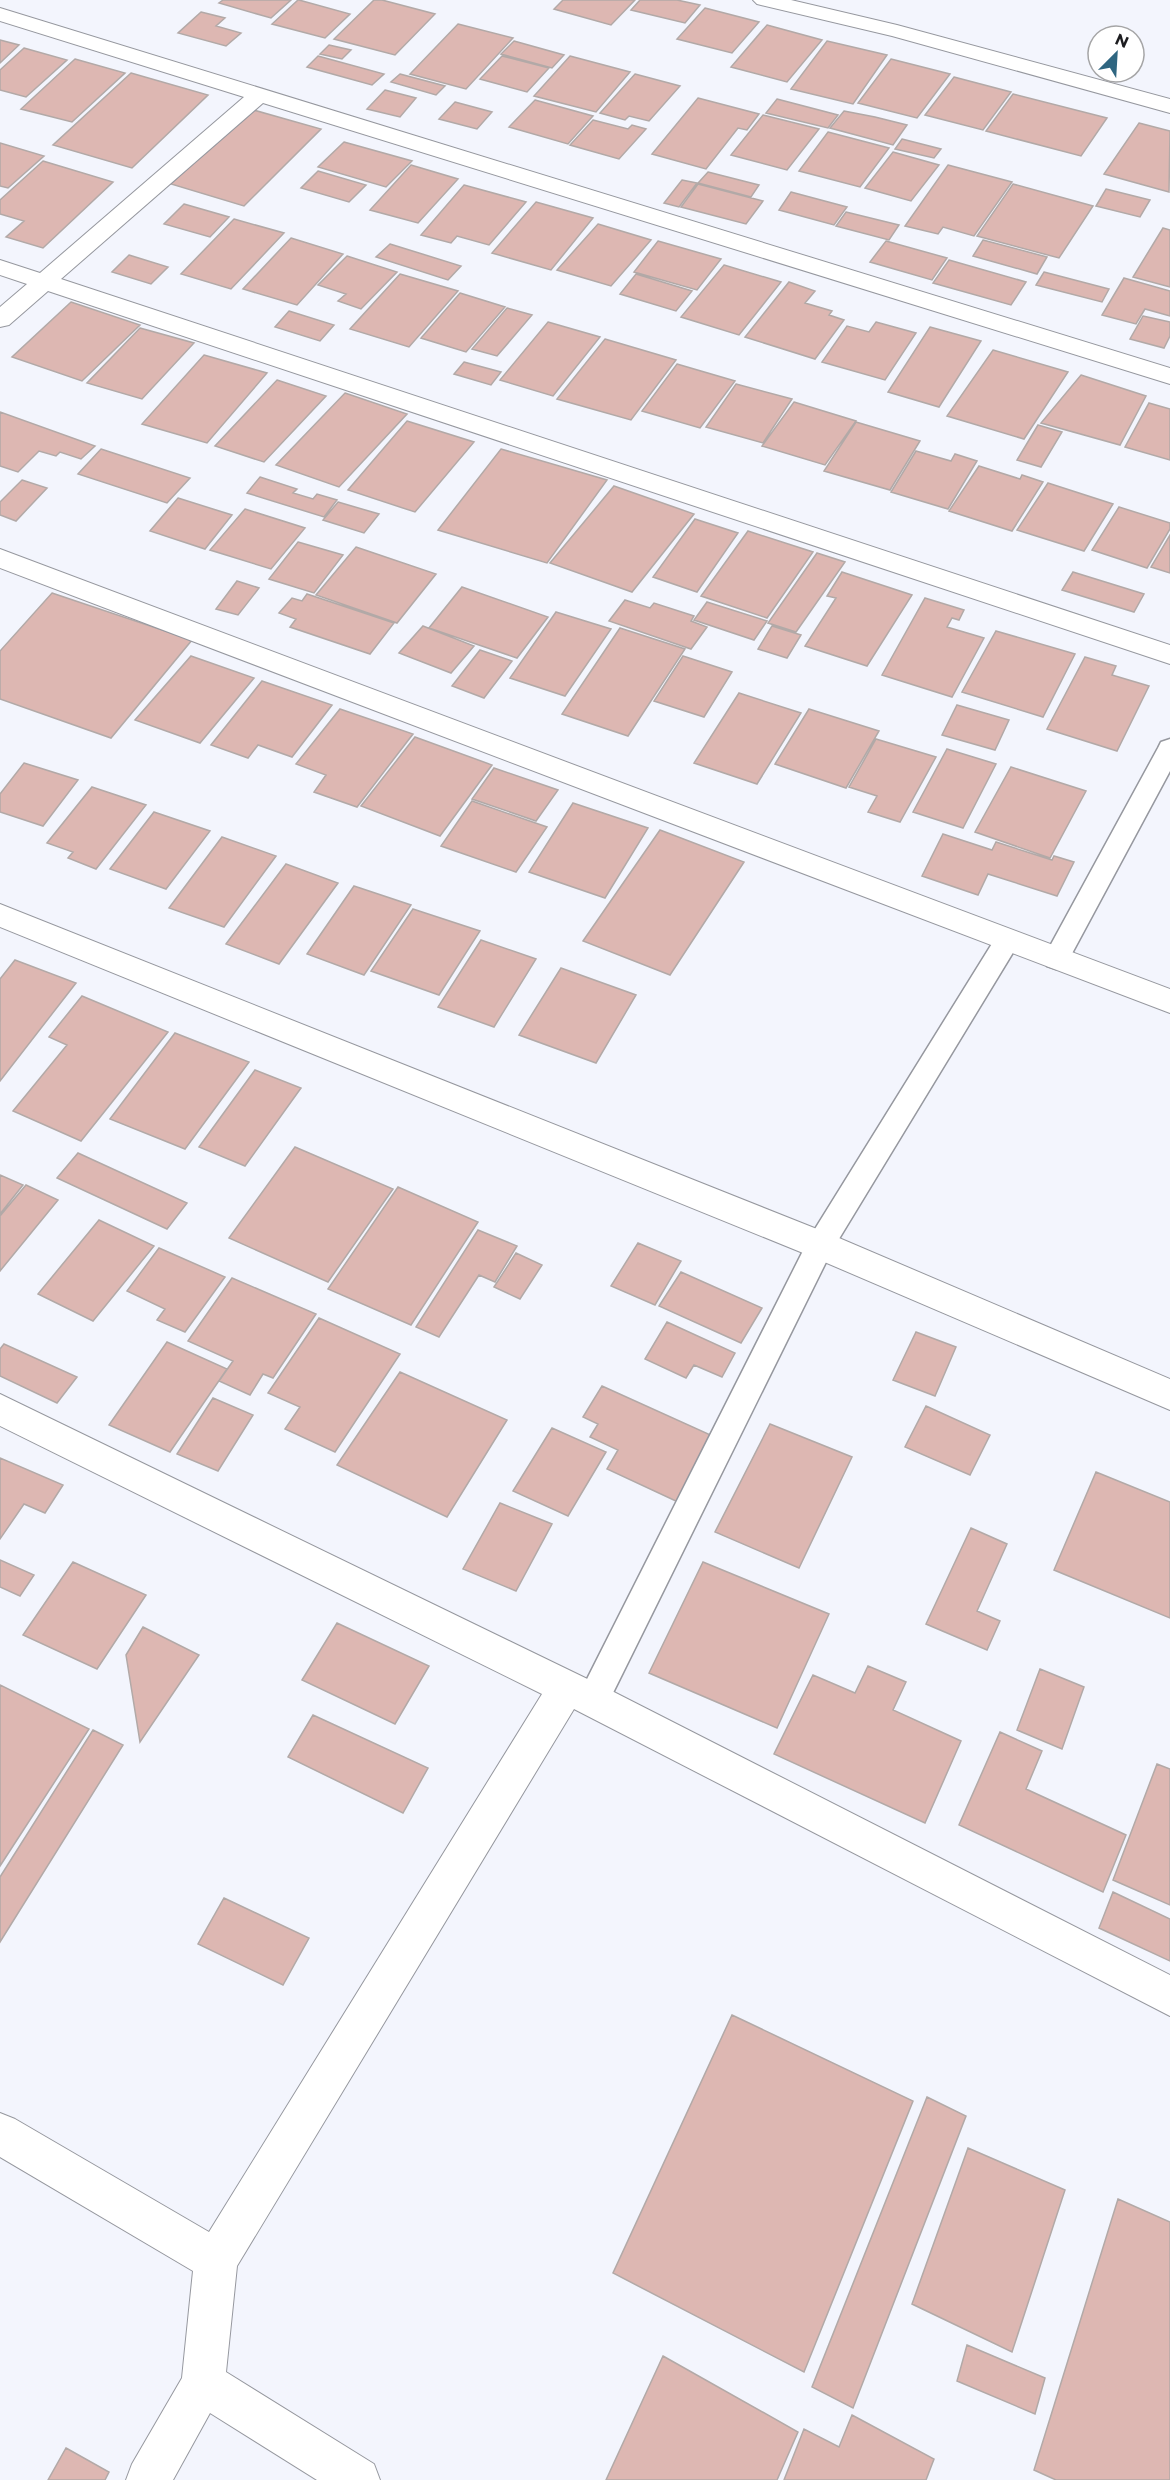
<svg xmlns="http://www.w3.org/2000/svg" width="1170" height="2480" viewBox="0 0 1170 2480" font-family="Montserrat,sans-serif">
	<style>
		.building { fill: #ddb7b2; stroke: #b2a9a7; stroke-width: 1.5 }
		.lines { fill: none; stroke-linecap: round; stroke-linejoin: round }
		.lane-casing { stroke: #96989f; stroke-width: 3 }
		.street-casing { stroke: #96989f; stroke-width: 2 }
		.lane { fill: #fff; fill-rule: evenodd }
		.street { fill: #fff; fill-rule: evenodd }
	</style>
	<rect width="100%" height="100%" fill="#f3f5fd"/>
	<path class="building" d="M223 0H291L271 18 219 3Z
		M298 0H299L350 14 325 38 272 24Z
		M374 0H382L435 14 395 55 334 39Z
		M563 0H635L611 25 554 9Z
		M640 0H677L700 5 685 23 631 10Z
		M705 8 759 22 732 53 677 39Z
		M201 12 225 18 216 26 241 33 226 46 178 33Z
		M458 24 513 38 466 89 410 74Z
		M767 25 822 40 787 82 731 67Z
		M0 40 19 45 0 63Z
		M514 41 564 55 552 68 501 54Z
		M827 41 887 55 853 104 791 89Z
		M329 45 351 50 342 59 320 54Z
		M24 48 67 60 26 97 0 90V70Z
		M318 56 384 74 372 85 307 67Z
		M502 56 549 68 527 92 480 79Z
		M570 56 630 72 596 112 534 96Z
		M75 59 125 73 72 122 21 109Z
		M891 59 950 74 917 118 858 103Z
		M131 73 208 95 132 168 53 145Z
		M400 74 445 86 436 95 391 82Z
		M635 74 680 86 649 121 629 116 625 120 600 113Z
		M954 77 1011 92 983 130 925 115Z
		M385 90 416 98 400 117 367 109Z
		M1013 94 1107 118 1081 156 986 131Z
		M698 98 759 114 747 130 738 128 706 169 652 154Z
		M777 99 838 115 828 128 766 113Z
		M535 100 593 116 568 144 509 127Z
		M455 102 492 112 477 129 439 119Z
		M250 109 321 129 244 206 171 184Z
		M844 111 875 117 907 125 893 145 830 128Z
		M763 115 819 129 787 170 731 155Z
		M593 120 628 129 632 125 646 129 619 159 570 145Z
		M1139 123 1170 131 1169 192 1104 174Z
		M828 132 889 148 860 187 799 171Z
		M902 139 941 149 934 158 895 149Z
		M344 142 412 161 386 187 318 167Z
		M0 143 44 156 8 188 0 186Z
		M893 152 939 165 911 201 865 188Z
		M43 161 113 182 43 248 6 237 24 221 0 214V200Z
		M411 165 458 179 418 223 370 210Z
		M948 165 1012 182 974 236 943 227 938 234 905 226Z
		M318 171 366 185 349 202 301 188Z
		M708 172 759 185 751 197 698 183Z
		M682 180 697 183 679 207 664 203Z
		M698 184 763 201 746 224 681 207Z
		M1013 184 1093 206 1059 258 977 236Z
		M464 185 526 202 489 245 457 236 451 243 421 235Z
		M1106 189 1150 200 1140 217 1096 206Z
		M791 192 847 207 834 225 779 210Z
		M536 202 593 218 551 270 492 253Z
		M184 204 229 217 210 237 164 224Z
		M846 212 899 225 889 240 836 226Z
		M234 219 284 233 231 289 181 274Z
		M598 224 651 240 611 286 557 270Z
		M1163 228 1170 230V287L1133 277Z
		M291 238 343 254 297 305 243 289Z
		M983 240 1047 257 1037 274 973 256Z
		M658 241 721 259 697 290 634 272Z
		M886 241 947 258 932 280 870 262Z
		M390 244 461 266 448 280 376 257Z
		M129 255 168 267 151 284 112 272Z
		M347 256 397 272 361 309 338 301 346 294 318 285Z
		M949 260 1026 282 1011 305 933 283Z
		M724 265 781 282 739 335 681 317Z
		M1044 272 1109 289 1102 302 1036 285Z
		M400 274 458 291 409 347 350 329Z
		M636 274 692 291 676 311 620 294Z
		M1124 278 1170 291V316L1145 309 1136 324 1102 315Z
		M789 282 815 291 805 303 832 311 829 315 844 320 815 359 745 337Z
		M460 293 505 307 466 352 421 338Z
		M71 302 140 325 82 381 12 357Z
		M507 308 532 315 497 356 472 349Z
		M289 311 334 325 320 341 275 327Z
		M1143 316 1170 322V336L1164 348 1130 339Z
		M548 322 600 337 553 396 500 380Z
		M876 322 916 333 885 380 822 362 847 326 869 332Z
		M930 327 981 341 939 407 888 392Z
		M140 328 194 343 142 399 87 383Z
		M605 339 676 360 631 420 557 399Z
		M993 350 1068 372 1024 439 947 416Z
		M204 355 267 373 207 443 142 424Z
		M464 362 501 372 491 385 454 374Z
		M677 364 735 381 700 428 642 411Z
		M1081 375 1146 396 1120 445 1041 423Z
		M277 380 326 396 264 462 215 446Z
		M736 384 792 399 763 443 706 427Z
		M345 393 407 414 339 487 276 465Z
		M794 402 856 421 825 465 762 446Z
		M1149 403 1170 409V460L1125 447Z
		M0 412 95 446 81 459 60 452 56 456 39 451 18 472 0 466Z
		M407 421 474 442 415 512 348 490Z
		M856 422 920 441 890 490 824 471Z
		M1038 425 1062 432 1041 467 1017 460Z
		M101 449 190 478 167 503 78 474Z
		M501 449 607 480 547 563 438 530Z
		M916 451 951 461 955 454 977 461 948 509 891 492Z
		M979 466 1020 479 1022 475 1043 482 1012 531 949 511Z
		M260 477 297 489 293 493 313 499 317 494 337 500 324 517 247 493Z
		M22 480 47 488 16 521 0 515V502Z
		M1048 483 1113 504 1084 551 1017 530Z
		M614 486 694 514 632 592 550 563Z
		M178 498 232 515 205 549 150 531Z
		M338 502 379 514 364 533 323 520Z
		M1119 507 1170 523V529L1147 568 1092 550Z
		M245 509 305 528 271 569 210 550Z
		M695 519 738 533 697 592 653 577Z
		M748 531 813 552 767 618 701 596Z
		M1170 535V573L1151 567Z
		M298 542 343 555 314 593 269 579Z
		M356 547 436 574 397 623 316 595Z
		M817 553 845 562 796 632 768 623Z
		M842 572 912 595 867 666 805 646 836 598 827 596Z
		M1073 572 1144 594 1134 612 1062 590Z
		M237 581 259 588 238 615 216 609Z
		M462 587 548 617 517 658 429 628Z
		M52 593 192 640 111 738 0 699V651Z
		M307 594 394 623 370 654 290 627 296 619 279 613 292 598 302 601Z
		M925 598 964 610 959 620 952 618 947 627 984 638 952 697 882 675Z
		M625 600 650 608 654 603 694 616 691 621 707 627 691 649 609 621Z
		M707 602 767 621 754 640 694 620Z
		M556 612 611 629 565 696 510 678Z
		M423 626 474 646 451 673 399 653Z
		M772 626 801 635 787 658 758 649Z
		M620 628 685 649 628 736 562 714Z
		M996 631 1075 654 1043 717 962 692Z
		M480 650 512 661 484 698 452 686Z
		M191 656 254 678 200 743 135 720Z
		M683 656 732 672 704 717 654 701Z
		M1085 657 1116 666 1112 675 1149 686 1117 751 1047 729Z
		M262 681 332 705 292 757 258 745 248 758 211 745Z
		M739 693 801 713 757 784 694 763Z
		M957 705 1009 720 995 750 942 735Z
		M340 709 413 734 357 807 314 792 326 775 296 764Z
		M809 709 879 731 846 788 775 764Z
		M415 737 492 765 440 836 361 806Z
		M876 739 936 757 900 822 868 812 877 796 849 787Z
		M947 749 996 764 963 828 913 812Z
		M24 763 78 780 43 826 0 812V794Z
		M1011 767 1086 791 1050 858 975 832Z
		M494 768 558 790 536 821 472 799Z
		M92 787 146 805 96 869 68 858 73 852 47 843Z
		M472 801 547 827 516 872 441 846Z
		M573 803 648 828 605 898 529 872Z
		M154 812 210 831 166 889 110 869Z
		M660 830 744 862 670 975 583 941Z
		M943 834 992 850 996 842 1052 860 1054 856 1074 862 1057 896 988 874 978 895 922 876Z
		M222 837 276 856 224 927 169 908Z
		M286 864 338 883 279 964 226 944Z
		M354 886 411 905 364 975 307 954Z
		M413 909 480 931 439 995 371 971Z
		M481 940 536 959 494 1027 438 1007Z
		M15 960 76 983 0 1081V979Z
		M561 968 636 995 596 1063 519 1035Z
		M82 996 168 1032 81 1141 13 1111 67 1045 49 1037Z
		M175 1033 249 1062 185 1149 110 1119Z
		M255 1070 301 1088 245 1166 199 1147Z
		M295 1147 393 1189 328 1282 229 1238Z
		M78 1153 187 1203 167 1229 57 1178Z
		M0 1175 23 1185 0 1214Z
		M26 1185 58 1200 0 1271V1216Z
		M398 1187 478 1222 411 1325 328 1289Z
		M99 1220 154 1246 93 1321 38 1294Z
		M478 1230 517 1246 495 1282 479 1275 439 1337 416 1327Z
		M638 1243 681 1261 655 1305 611 1286Z
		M159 1248 225 1277 185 1332 157 1320 165 1309 127 1291Z
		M516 1253 542 1265 520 1299 494 1287Z
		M681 1272 762 1308 741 1343 659 1306Z
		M232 1278 316 1314 273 1378 263 1374 250 1395 219 1381 233 1361 188 1341Z
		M319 1318 400 1354 335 1452 285 1429 300 1407 268 1393Z
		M667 1322 735 1353 722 1377 694 1365 686 1378 645 1359Z
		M916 1332 956 1347 935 1396 893 1380Z
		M167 1342 227 1369 170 1452 109 1425Z
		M4 1344 77 1377 57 1403 0 1376V1349Z
		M400 1372 507 1420 447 1517 337 1465Z
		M602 1386 715 1437 678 1502 607 1469 618 1450 590 1437 598 1424 583 1417Z
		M213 1398 253 1415 218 1471 177 1454Z
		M926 1406 990 1435 970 1475 905 1447Z
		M770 1424 852 1457 799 1568 715 1532Z
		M552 1428 606 1452 568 1516 513 1491Z
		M0 1458 63 1485 45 1513 24 1504 0 1539Z
		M1096 1472 1170 1502V1618L1054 1570Z
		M500 1503 552 1524 516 1591 463 1569Z
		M971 1528 1007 1544 977 1611 1000 1621 987 1650 926 1624Z
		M0 1560 34 1575 20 1596 0 1587Z
		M73 1562 146 1595 97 1669 23 1635Z
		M703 1562 829 1614 777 1728 649 1673Z
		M337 1623 429 1666 395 1724 302 1680Z
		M143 1627 199 1655 140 1742 126 1655Z
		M868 1666 906 1682 893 1710 961 1741 925 1823 774 1754 813 1675 855 1693Z
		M1040 1669 1084 1687 1062 1749 1017 1730Z
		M0 1685 89 1729 0 1866Z
		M313 1715 428 1768 403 1813 288 1757Z
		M93 1730 123 1745 0 1942V1877Z
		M1000 1732 1042 1751 1026 1789 1126 1835 1103 1892 959 1825Z
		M1157 1764 1170 1769V1905L1113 1880Z
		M1113 1892 1170 1919V1961L1099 1928Z
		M224 1898 309 1938 283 1985 198 1944Z
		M732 2015 913 2101 804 2372 613 2273Z
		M927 2097 966 2116 853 2408 812 2387Z
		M968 2148 1065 2190 1012 2352 912 2304Z
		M1118 2199 1170 2222V2480H1056L1034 2470Z
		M967 2345 1045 2378 1035 2414 957 2381Z
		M663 2356 798 2432 777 2480H606Z
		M852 2415 934 2459 926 2480H784L804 2429 839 2447Z
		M66 2448 109 2472 105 2480H48Z"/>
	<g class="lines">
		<g class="lane-casing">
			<path id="lane" d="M1170 739V771L1069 959 1065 966 1056 969 1047 966 1043 959 1158 748 1161 742Z
				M1007 931 1016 934 1020 941 831 1252 604 1711 593 1715 582 1711 577 1700 582 1689 810 1237 998 934Z"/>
		</g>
		<g class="street-casing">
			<path id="street" d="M753 0H791L897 25 1170 99V113L892 36 757 4Z
				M0 8 1170 368V384L263 103 61 279 1170 645V664L48 291 9 325 0 327V307L27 284 0 275V260L40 273 244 97 0 21Z
				M0 549 1170 989V1013L0 568Z
				M0 904 832 1235 1170 1379V1410L808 1255 0 927Z
				M0 1394 606 1688 1170 1975V2016L574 1709 237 2266 226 2372 374 2464 380 2480H317L210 2413 173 2480H126L132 2464 182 2378 193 2271 0 2157V2113L15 2119 209 2232 542 1694 0 1426Z"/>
		</g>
		<use href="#lane" class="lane"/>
		<use href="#street" class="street"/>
	</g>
	<g transform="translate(1116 54) rotate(24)"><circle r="28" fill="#ffffff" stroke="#a5a5a6" stroke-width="1.5"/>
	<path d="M0-4.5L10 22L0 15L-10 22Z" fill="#2f6681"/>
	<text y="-9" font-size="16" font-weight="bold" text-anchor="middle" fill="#1d1d20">N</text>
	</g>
</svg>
